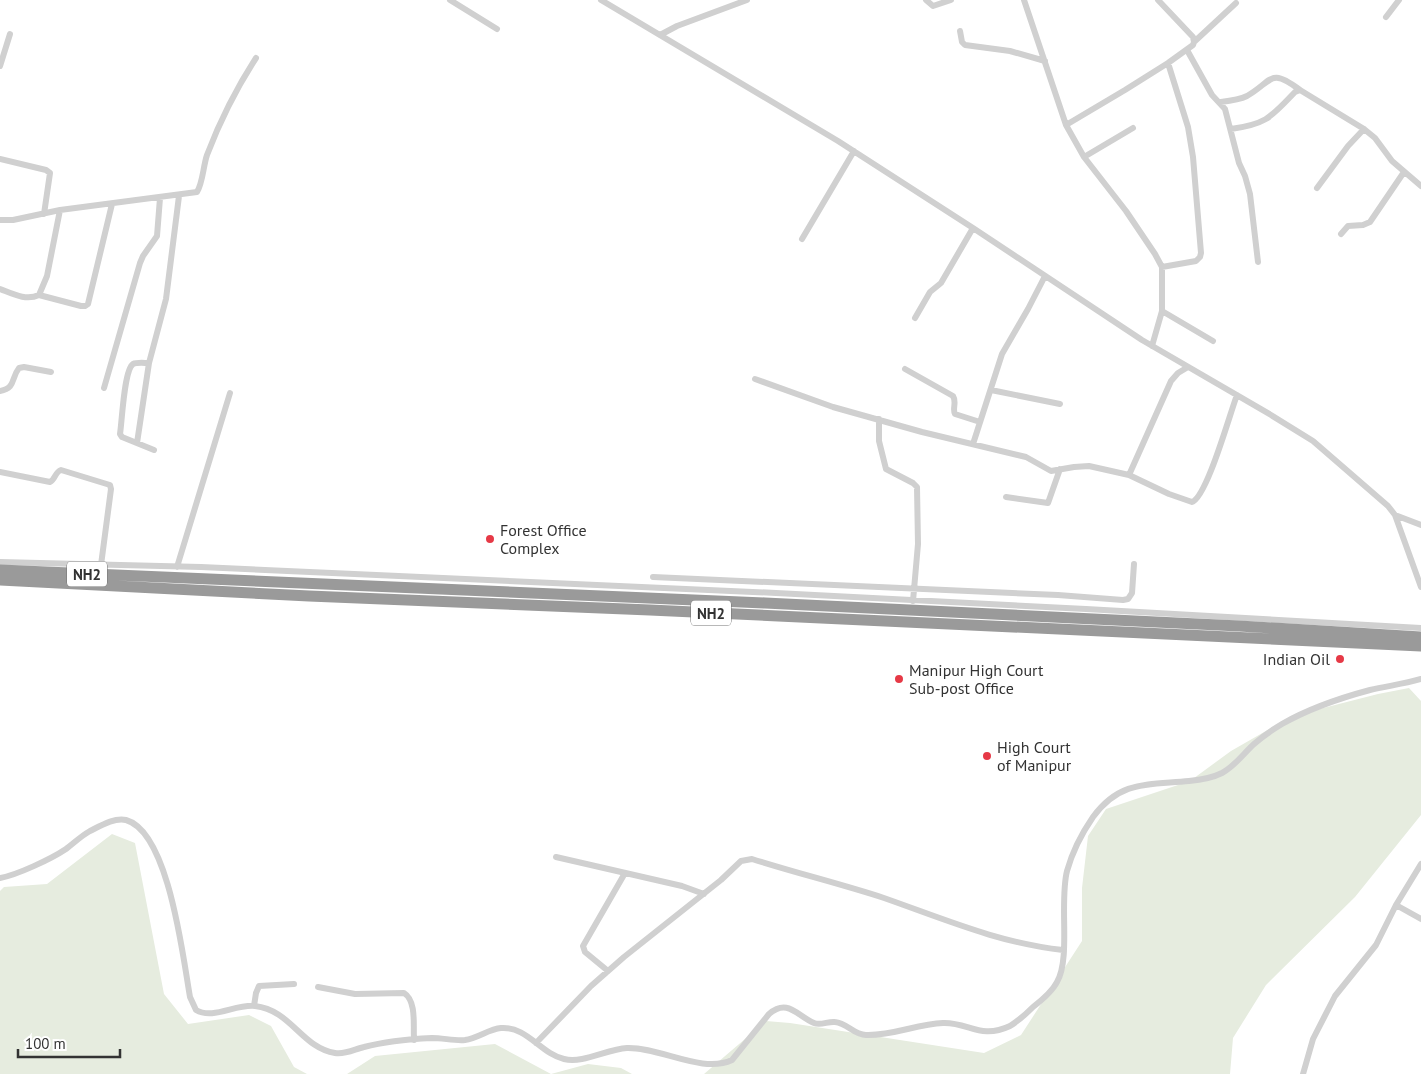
<svg xmlns="http://www.w3.org/2000/svg" width="1421" height="1074" viewBox="0 0 1421 1074" font-family="'PT Sans',sans-serif">
	<style>
		.green { fill: #e6ecdf }
		.lines { fill: none; stroke-linecap: round; stroke-linejoin: round }
		.street { stroke: #d0d0d0; stroke-width: 6 }
		.highway { stroke: #9a9a9a; stroke-width: 11 }
		.poi-dot { fill: #e63946; stroke: #fff; stroke-width: 2 }
		.labels { text-anchor: middle; dominant-baseline: central; stroke-width: 5; stroke-linejoin: round; paint-order: stroke }
		.shield { fill: #fff; stroke: #707070; stroke-width: 1 }
		.shield-label { font-size: 15px; font-weight: bold; fill: #333 }
		.poi-label { font-size: 16px; fill: #333; stroke: #fff; text-anchor: start }
	</style>
	<rect width="100%" height="100%" fill="#fff"/>
	<path class="green" d="M1409 688 1421 701V815L1355 897 1266 985 1233 1038 1230 1074H704L766 1021 790 1023 984 1053 1021 1035 1082 941V888L1088 836 1106 809 1190 781 1231 751 1292 716 1378 694Z
		M112 834 135 843 164 994 188 1024 249 1015 271 1026 294 1067 307 1074H0V891L4 887 47 884Z
		M495 1044 551 1074 588 1064 621 1068 632 1074H347L375 1056Z"/>
	<g class="lines">
		<path class="street" d="M450 0 497 29
			M601 0 838 141 973 228 1142 340 1271 415 1313 441 1388 506 1395 515 1421 587
			M926 0 933 6 951 0
			M1024 0 1066 125 1084 157 1126 211 1155 254 1162 267V311L1152 346
			M1386 17 1399 0
			M960 31 962 42 965 45 1010 51 1045 61
			M660 35 677 26 747 0
			M1194 42 1236 3
			M1187 50 1212 95 1225 109 1239 163 1245 176 1250 194 1258 262
			M0 66 10 34
			M1220 102C1229 101 1239 100 1247 96 1273 81 1269 67 1300 90
			M1066 125 1125 90 1168 63 1193 45 1194 42 1193 37 1158 0
			M1231 129C1267 124 1271 117 1295 92L1300 90 1364 129 1375 138 1392 161 1421 186
			M1084 157 1133 128
			M0 159 46 170 50 173 44 214
			M1317 188 1348 146 1364 129
			M0 220H13L60 210 197 192C203 182 203 167 207 155 220 121 236 89 256 58
			M1341 234 1348 226 1363 225 1370 222 1404 172
			M802 239 854 151
			M1162 267 1196 261 1200 257 1201 253 1193 157 1188 127 1168 63
			M0 289C13 294 26 301 39 295L47 276 60 210
			M39 295 81 306H85L88 304 112 204
			M1162 311 1213 341
			M915 318 930 292 941 283 973 228
			M149 363C144 363 137 362 133 364 124 370 122 422 120 434L122 437 154 450
			M905 369 953 396C957 402 952 409 955 414L980 422
			M755 379 833 407 922 432 1026 457 1051 471 1074 467 1089 466 1129 475 1169 494 1192 502C1207 497 1230 413 1237 395
			M104 388 140 263 143 256 157 236 160 198
			M991 390 1060 404
			M0 391C16 388 11 378 19 368L24 367 51 372
			M879 419V441L886 469 913 483 917 487 918 544 913 601
			M137 443 149 363 166 299 179 196
			M973 444 1002 354 1028 309 1045 276
			M0 472 50 482C55 480 55 472 61 470L110 485 111 489 101 565
			M1129 475 1171 381 1178 373 1188 367
			M1006 497 1048 503 1060 469
			M1395 515 1421 525
			M0 562 201 567 776 593 1086 609 1421 628
			M177 567 230 393
			M653 577 1058 595 1123 600 1128 599 1132 593 1134 564
			M556 857 682 886 704 894
			M0 878C17 875 51 859 66 849 74 843 81 836 90 831 100 826 115 817 126 820 169 832 183 958 190 997L196 1010C213 1020 235 1004 255 1006 291 1010 302 1048 335 1053 345 1055 355 1049 364 1047 383 1042 412 1039 432 1038 443 1038 455 1041 465 1040 478 1038 489 1029 501 1028 527 1026 541 1054 564 1059 583 1064 607 1049 627 1048 660 1047 702 1074 732 1060L769 1014C788 998 797 1016 814 1023 821 1026 828 1021 835 1022 847 1023 854 1035 866 1035 892 1036 917 1024 943 1023 969 1022 980 1040 1010 1026 1018 1021 1026 1014 1033 1007 1042 1000 1052 992 1057 982 1071 958 1059 902 1067 871 1072 853 1082 833 1093 817 1120 780 1148 785 1189 781 1200 780 1212 778 1222 773 1235 766 1243 754 1254 744 1263 736 1272 730 1282 724 1310 708 1340 698 1370 690 1387 686 1404 684 1421 679
			M1396 905 1421 919
			M608 971 585 952 583 946 625 873
			M318 987 355 994 404 993C417 1001 413 1027 414 1040
			M254 1006 256 993 259 986 294 984
			M536 1043 591 986 624 957 721 880 741 861 752 859C796 873 841 884 884 898 944 919 999 943 1063 950
			M1303 1074 1313 1039 1335 996 1376 945 1396 905 1421 864"/>
		<path class="highway" d="M0 570 765 603 1239 626 1421 637
			M0 580 309 596 650 610 1421 646"/>
	</g>
	<g class="poi-dot">
		<circle cx="490" cy="539" r="5"/>
		<circle cx="1340" cy="659" r="5"/>
		<circle cx="899" cy="679" r="5"/>
		<circle cx="987" cy="756" r="5"/>
	</g>
	<g class="labels">
		<g class="shield">
			<rect x="67" y="561.5" width="40" height="25" rx="4"/>
			<rect x="691" y="600.5" width="40" height="25" rx="4"/>
		</g>
		<g class="shield-label">
			<text x="87" y="574">NH2</text>
			<text x="711" y="613">NH2</text>
		</g>
		<g class="poi-label">
			<text x="500" y="530">Forest Office<tspan x="500" dy="18">Complex</tspan></text>
			<text x="1330" y="659" text-anchor="end">Indian Oil</text>
			<text x="909" y="670">Manipur High Court<tspan x="909" dy="18">Sub-post Office</tspan></text>
			<text x="997" y="747">High Court<tspan x="997" dy="18">of Manipur</tspan></text>
		</g>
	</g>
	<path d="M18 1049v8h102v-8" fill="none" stroke="#333333" stroke-width="2.5"/>
	<text x="25" y="1049" font-size="15" fill="#333333" stroke="#ffffff" stroke-width="4" paint-order="stroke">100 m</text>
</svg>
